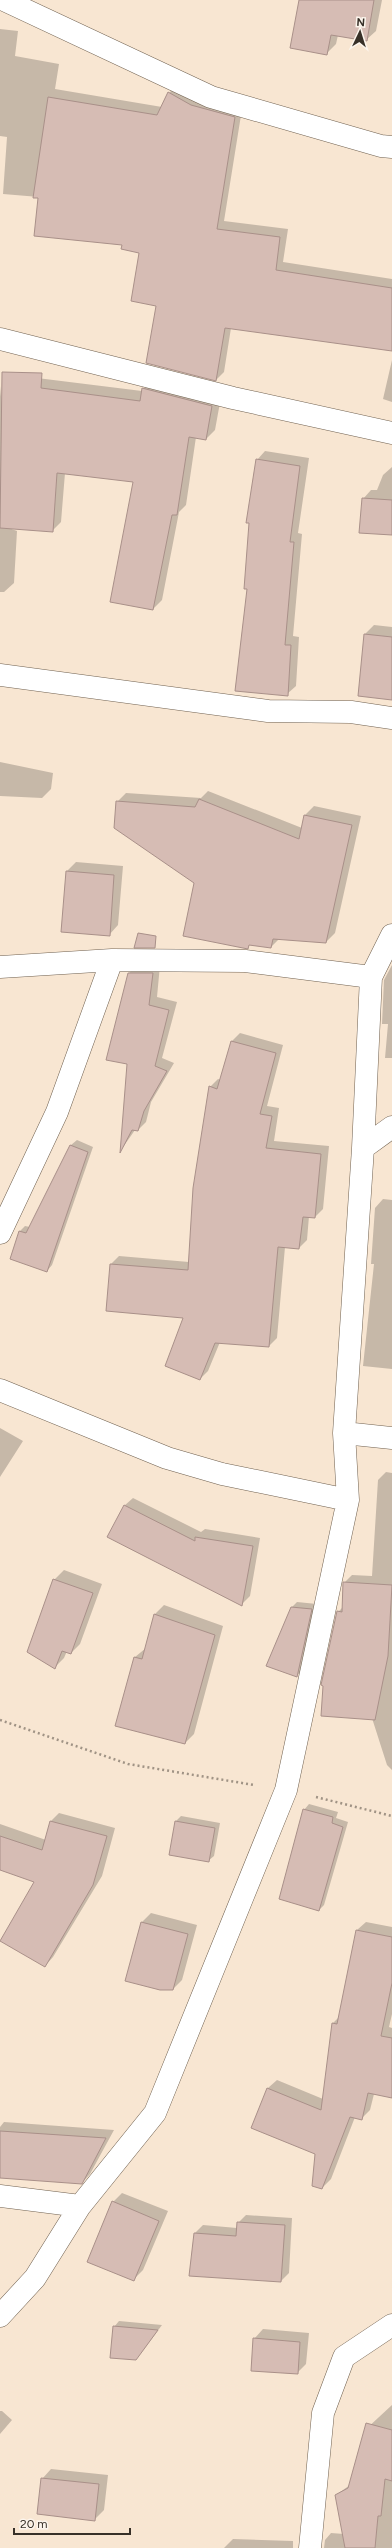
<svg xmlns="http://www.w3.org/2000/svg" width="392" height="2548" viewBox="0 0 392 2548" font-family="Figtree,sans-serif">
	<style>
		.shadow { fill: #0003 }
		.building { fill: #d6bcb4; stroke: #a99089 }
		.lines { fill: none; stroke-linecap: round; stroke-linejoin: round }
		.street-casing { stroke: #706150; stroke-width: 23 }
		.path { stroke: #a09385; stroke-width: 2.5; stroke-dasharray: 2 3; stroke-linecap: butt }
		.street { stroke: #fff; stroke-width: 22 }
	</style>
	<rect width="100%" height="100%" fill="#f8e6d2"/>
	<path class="shadow" d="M300 0H382L376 31 366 40 338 35 336 44 326 54Z
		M0 29 18 31 15 56 59 64 55 89 162 107 169 93 177 85 242 109 224 221 288 229 283 262 392 279V342L231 328 224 372 216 380 157 305 140 252 39 197 3 194 7 137 0 136Z
		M392 360V402L383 399Z
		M29 377 142 391 152 379 221 397 215 430 206 439 196 437 186 505 179 512 162 600 153 609 134 481 65 473 61 522 52 531 6 527 17 531 14 583 4 592H0V386L4 429Z
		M265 451 309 458 298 533 302 534 293 636 299 637 296 686 287 694 248 589 257 460Z
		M392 467V535L363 499 371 490H377L383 475Z
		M374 625 392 627V699L359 695 365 634Z
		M0 762 53 773 51 789 42 798 0 796Z
		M208 791 302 828 305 815 314 806 361 816 335 933 326 942 280 938 271 947 195 882 117 802 126 793 201 798Z
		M76 862 123 866 118 925 109 935 67 871Z
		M137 965H160L157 997 177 1002 162 1058 174 1063 151 1102 146 1122 138 1130H135L121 1150 128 1063 129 973Z
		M392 965V1058H385L388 1024H382L384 980Z
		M240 1033 283 1045 267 1106 279 1108 274 1141 329 1146 323 1209 315 1217 309 1216 307 1240 299 1248 285 1247 277 1338 269 1346 220 1342 208 1371 200 1379 184 1317 111 1264 119 1256 189 1262 210 1087 218 1079 221 1080 232 1041Z
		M77 1140 93 1147 52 1265 47 1271 11 1259 20 1231 25 1226 30 1227 71 1145Z
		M383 1199 392 1200V1369L363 1366 374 1264H371L375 1208Z
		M0 1428 23 1441 0 1477Z
		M386 1472 392 1473V1770L387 1765 338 1612 343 1607 344 1583 352 1575 372 1576 378 1480Z
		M133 1498 201 1532 205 1529 260 1538 250 1596 242 1604 124 1506Z
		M64 1570 102 1584 80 1644 71 1653 67 1651 64 1658 55 1667 54 1580Z
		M297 1602 317 1604 302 1670 297 1676 267 1665 292 1607Z
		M164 1605 223 1626 194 1734 185 1743 116 1725 135 1657 146 1648 155 1614Z
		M309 1804 338 1812 336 1818 348 1822 324 1905 319 1910 304 1810Z
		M59 1813 115 1828 102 1876 53 1957 45 1966 36 1882 0 1869V1824L46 1840 51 1821Z
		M181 1816 220 1823 214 1856 208 1861 176 1821Z
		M151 1913 197 1925 182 1980 173 1989 142 1922Z
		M366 1922 392 1927V2014L389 2027 392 2028V2097L374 2094 370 2110 361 2119 355 2117 331 2179 322 2188 317 2154 252 2127 268 2088 277 2080 323 2099 333 2023 339 2017 357 1930Z
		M4 2122 114 2130 90 2174 82 2183 0 2177V2127Z
		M122 2193 168 2211 143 2270 133 2280 113 2202Z
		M246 2215 292 2218 289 2273 281 2281 190 2275 195 2233 203 2225 237 2228 238 2223Z
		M119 2321 162 2325 141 2353 114 2327Z
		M263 2329 309 2333 306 2364 297 2373 254 2339Z
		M392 2405V2548H324L325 2540 331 2533 344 2534 336 2495 350 2485 365 2430Z
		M0 2411H2L12 2420 0 2434Z
		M51 2469 108 2475 104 2510 95 2519 42 2479Z
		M233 2539 293 2541V2548H224Z"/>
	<path class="building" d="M299 0H374L367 41 331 35 327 55 290 48Z
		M168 92 191 105 235 117 217 229 280 237 276 270 392 288V351L225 328 216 381 146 363 156 306 131 301 139 253 121 249 122 245 34 236 38 198H33L48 97 157 115Z
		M2 372 42 373 41 388 140 401 142 388 212 406 206 440 189 437 177 515H172L153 610 110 602 133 482 57 473 53 532 0 528Z
		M256 459 300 466 290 542H294L285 645H291L288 696 235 691 247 589H244L249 523H246Z
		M362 498 392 500V535L359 533Z
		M364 634 392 637V700L358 696Z
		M199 799 299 839 304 815 352 825 326 943 273 939 271 948 249 945 248 949 183 936 194 883 114 828 116 801 195 807Z
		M66 871 114 875 110 936 61 932Z
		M138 933 156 936 155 948H134Z
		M128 973H153L149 1005 169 1010 155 1066 167 1071 144 1111 138 1131 132 1130 120 1153 127 1064 106 1060Z
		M231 1041 276 1053 260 1114 272 1116 266 1148 321 1154 315 1218 303 1217 299 1249 278 1247 269 1347 215 1343 200 1380 165 1366 183 1318 106 1311 110 1264 188 1270 193 1188 209 1086 217 1089Z
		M70 1145 88 1152 47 1272 10 1259 19 1231 26 1233Z
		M124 1505 195 1541V1537L253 1546 242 1606 107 1537Z
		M53 1579 93 1593 71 1654 62 1651 55 1669 27 1652Z
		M343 1582 392 1585 388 1656 375 1720 321 1716 323 1686 321 1685 337 1611 342 1612Z
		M291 1607 312 1609 297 1677 266 1666Z
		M154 1614 215 1635 185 1744 115 1726 134 1657 142 1659Z
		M303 1809 333 1817 332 1823 343 1827 319 1911 279 1899Z
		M50 1821 107 1836 93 1885 45 1967 0 1941 34 1882 0 1870V1836L42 1850Z
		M175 1821 215 1828 209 1862 169 1855Z
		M141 1922 188 1934 173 1990H160L125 1981Z
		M356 1930 392 1937V1983L381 2036 392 2038V2098L368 2093 362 2120 350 2117 322 2189 312 2186 315 2154 251 2128 267 2088 321 2110 332 2023 337 2024Z
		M0 2131 106 2138 82 2184 0 2178Z
		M112 2201 159 2221 134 2281 87 2262Z
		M237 2222 285 2225 281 2282 189 2276 194 2233 236 2236Z
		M113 2326 158 2330 136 2360 110 2358Z
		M253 2338 300 2342 298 2374 251 2371Z
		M366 2423 392 2430V2481L385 2479 381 2516H378L375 2548H345L335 2495 348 2488Z
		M41 2478 99 2484 95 2521 37 2514Z"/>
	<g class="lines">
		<g class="street-casing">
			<path id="street" d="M4 0 211 97 381 146 392 147
				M0 339 233 398 392 433
				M0 675 268 711 351 712 392 718
				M0 967 112 960 245 961 371 977
				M363 1148 392 1127
				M0 1233 57 1112 112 960
				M0 1390 167 1458 222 1474 348 1500
				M344 1433 392 1438
				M0 2196 80 2206
				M0 2316 35 2278 80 2206 155 2113 286 1790 348 1500 344 1433 363 1148 371 977 392 935
				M310 2548 323 2413 344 2357 392 2325"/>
		</g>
		<path class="path" d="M0 1720 128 1764 254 1785
			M316 1797 392 1816"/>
		<use href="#street" class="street"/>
	</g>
	<g transform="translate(360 32) rotate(4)" stroke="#fcf5ed" stroke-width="3" paint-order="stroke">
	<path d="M0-3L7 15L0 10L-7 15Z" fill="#373028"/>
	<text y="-6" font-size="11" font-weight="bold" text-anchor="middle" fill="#373028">N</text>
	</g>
	<path d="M14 2528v6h116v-6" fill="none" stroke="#373028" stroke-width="2"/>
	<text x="20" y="2528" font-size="12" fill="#373028" stroke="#fcf5ed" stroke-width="3" paint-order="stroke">20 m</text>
</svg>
